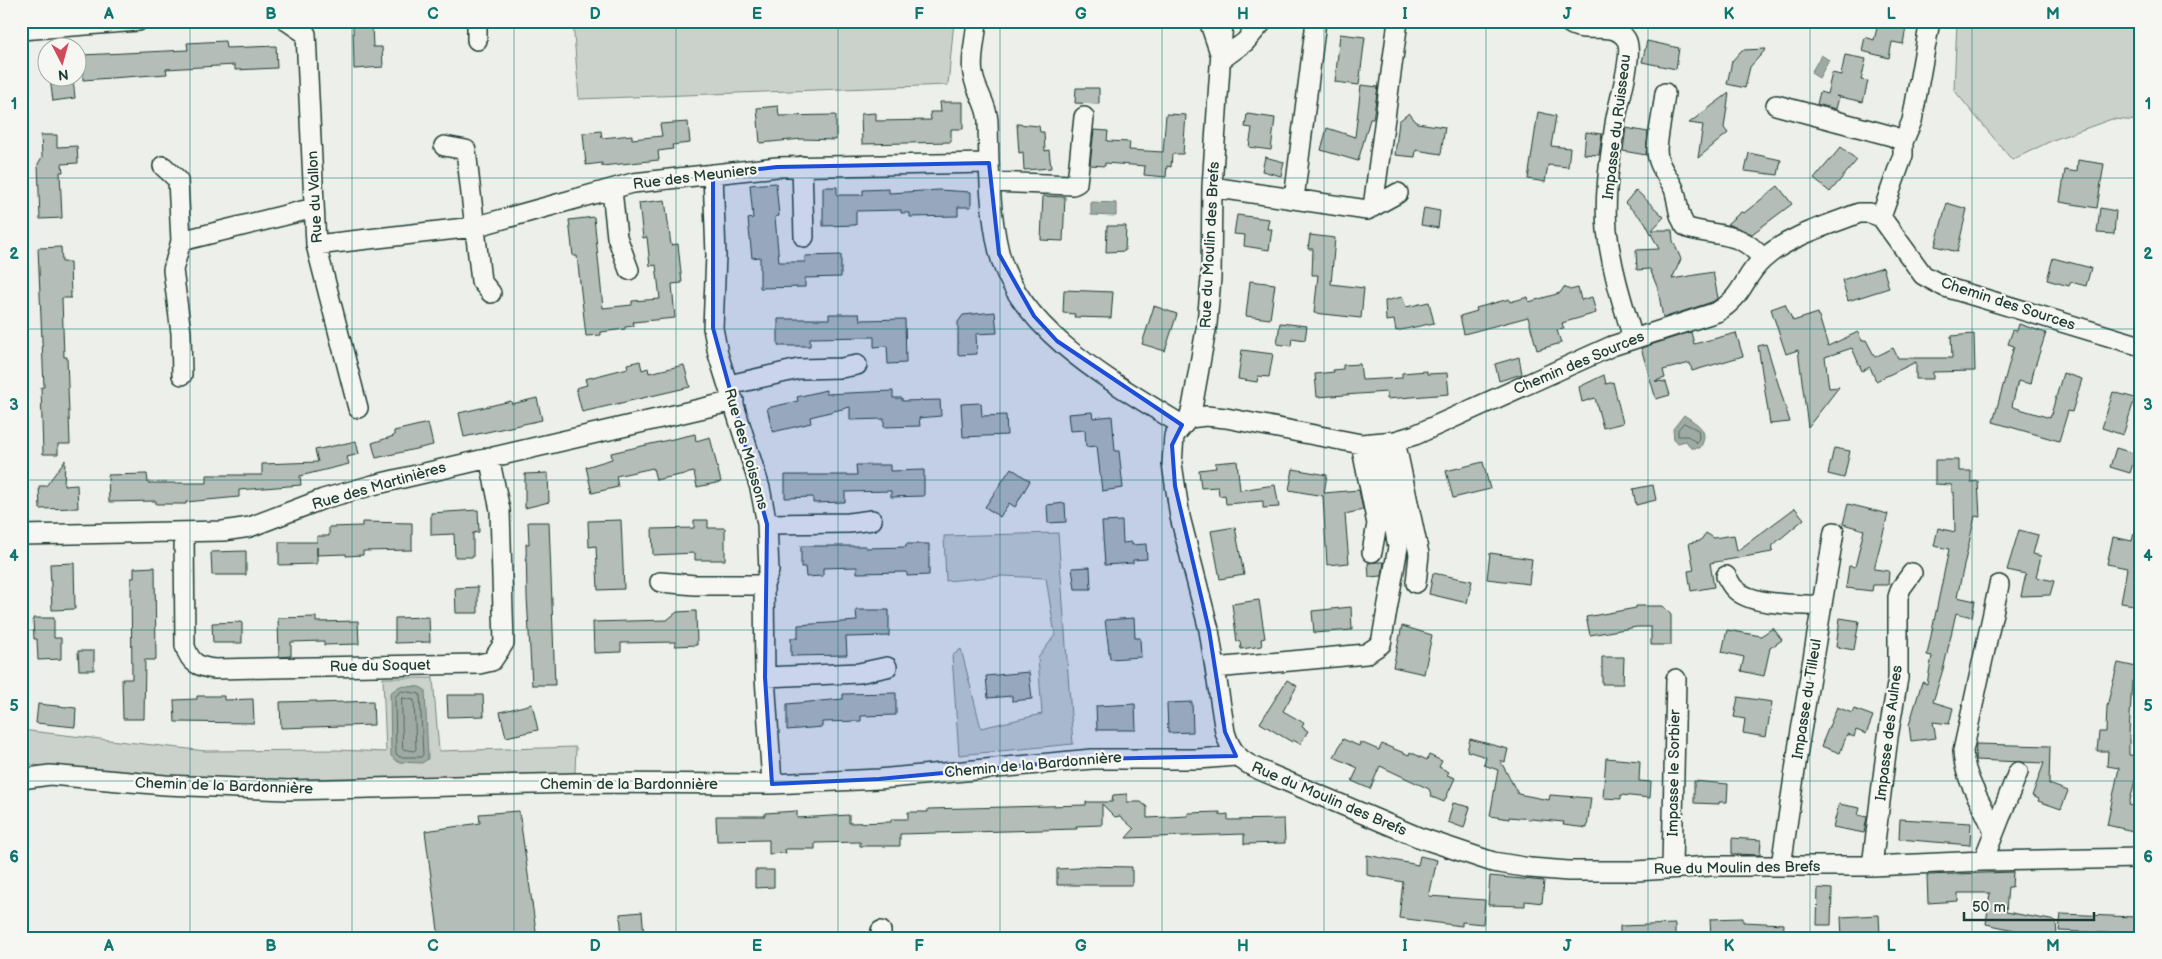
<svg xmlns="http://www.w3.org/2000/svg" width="2162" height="959" viewBox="0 0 2162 959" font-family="'Balsamiq Sans',sans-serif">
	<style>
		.green { fill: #cbd2cc; stroke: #758880 }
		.water { fill: #9faaa4; stroke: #6c7e77 }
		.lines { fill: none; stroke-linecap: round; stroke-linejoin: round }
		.shore { stroke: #526961; stroke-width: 1 }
		.building { fill: #b4bdb8; stroke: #1f3d34 }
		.minor-casing { stroke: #1f3d34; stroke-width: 22 }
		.minor { stroke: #f6f6f2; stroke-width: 19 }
		.marked { fill: #1d4ed8; fill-opacity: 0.2; stroke: #1d4ed8; stroke-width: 4; stroke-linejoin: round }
		.grid { fill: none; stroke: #0f766e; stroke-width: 1; stroke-opacity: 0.55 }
		.labels { text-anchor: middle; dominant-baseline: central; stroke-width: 4.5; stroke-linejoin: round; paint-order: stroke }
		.street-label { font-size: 15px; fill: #1f3d34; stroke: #f6f6f2 }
		.neatline { fill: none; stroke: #0f766e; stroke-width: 2 }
		.grid-label { font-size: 16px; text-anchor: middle; font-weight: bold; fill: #0f766e }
	</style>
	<rect width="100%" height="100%" fill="#edefea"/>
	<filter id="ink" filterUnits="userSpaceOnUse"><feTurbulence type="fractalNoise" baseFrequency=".02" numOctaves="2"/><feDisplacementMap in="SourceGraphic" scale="10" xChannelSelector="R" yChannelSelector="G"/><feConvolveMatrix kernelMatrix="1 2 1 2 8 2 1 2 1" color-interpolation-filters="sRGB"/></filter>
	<g filter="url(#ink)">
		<path class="green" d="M573 21H954L948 85 579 99Z
			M1957 21H2141V121L2112 119 2053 140 2012 160 1954 90Z
			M1058 533 1073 744 959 755 952 656 961 649 981 728 1042 714 1038 658 1055 635 1046 578 1002 576 946 581 944 536Z
			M383 678H433L439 751 576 747 575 773 305 782 81 772 21 763V730L206 751 336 750 386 752Z"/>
		<path class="water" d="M1821 55 1829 60 1819 78 1811 73Z
			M1091 202 1116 203V216L1091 215Z
			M1684 415C1697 424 1711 430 1700 448H1691L1686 441 1678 443 1674 440 1673 429Z
			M400 686 420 687 425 690 428 759 422 763 398 762 391 756 390 693Z"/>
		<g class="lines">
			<path class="shore" d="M1684 423 1698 430 1699 437 1697 443 1688 436H1678V430Z
				M402 691 420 694 423 755 421 757H400L396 754 395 697Z
				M402 698 414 700 416 749 414 751 403 749Z"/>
		</g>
		<path class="building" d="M1878 24 1893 27V24L1906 27 1903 44 1892 42 1889 58 1862 51 1865 37 1874 40Z
			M372 25 373 47H382L383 67 354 69 353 26Z
			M1340 34 1365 37 1359 85 1335 82Z
			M225 41 226 48 276 46 277 68 235 70V65L166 69 167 74 83 80 82 55 188 50 187 43Z
			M1647 41 1679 48 1676 69 1642 62Z
			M1766 49 1750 67 1745 88 1727 84 1732 61 1742 50Z
			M1845 55 1866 59 1861 80 1868 81 1863 102 1836 96 1839 97 1836 109 1817 104 1820 92 1827 94 1832 73 1841 75Z
			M50 78H73L75 98 53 101Z
			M1361 85 1378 87 1373 119H1370L1358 161 1321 150 1327 128 1355 137Z
			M1076 88H1099V104L1075 103Z
			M1729 93 1724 128 1728 133 1698 158 1703 125 1689 123Z
			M940 102H963V129H951V142L862 144 861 114 876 113V121L931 120 930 112H941Z
			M778 106 779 116 836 115V140L802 139 760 143 757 108Z
			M1538 112 1556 116 1551 146 1570 148 1568 167 1548 165 1545 182 1528 179Z
			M1409 113 1417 123 1445 127 1441 154 1416 150 1415 157 1395 155 1399 121Z
			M1166 114 1186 115 1183 154H1172L1171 167 1167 166 1166 177 1144 175 1145 166 1105 163V166L1090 165 1094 130 1108 131 1107 141 1130 142 1129 150 1163 152Z
			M1247 114 1275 118 1271 150 1249 147 1252 128 1245 127Z
			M688 122 690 143 672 145 673 149 658 151 659 160 602 166V163L586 165 583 133 601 131 602 138 632 135V139L662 136 660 124Z
			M1017 124 1039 126 1040 132H1044L1045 151 1049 150 1051 168 1024 170 1023 152 1019 153Z
			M1626 128 1648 132 1646 155 1623 151Z
			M1586 132 1602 134 1599 155 1584 154Z
			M41 135H57V147L77 146 78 163 62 164 63 172H60L62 218 40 219 38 164 42 157Z
			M1841 147 1857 160 1830 192 1814 179Z
			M1749 153 1781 160 1778 175 1745 171Z
			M1265 157 1284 162 1281 176 1262 171Z
			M2078 160 2104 164 2097 208 2060 202 2065 170 2077 172Z
			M776 183 779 216 775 217 779 262H805V256L841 255V277L805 278V287L760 288V257L752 258 748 219 753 218 750 185Z
			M1778 186 1792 204 1752 234 1727 224 1741 212 1744 213Z
			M823 187H837V195H863V190L889 189V193L939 190 971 192V207H958V216L910 217V213H901V210L856 211V225L823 226Z
			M1636 190 1664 217 1652 230H1672L1673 241 1681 259 1672 279 1713 272 1718 298 1712 302 1663 318 1658 289 1650 269 1637 270 1636 250 1659 249 1645 222 1625 203Z
			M1043 196 1065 197 1063 241 1041 240Z
			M665 200 671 245 678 244 682 283 672 284 675 318 633 322 634 326 625 327V329L601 332V335L586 336 577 256H573L569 220 594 217 603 308 632 305V301L660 299 656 265 650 266 647 237 643 238 639 203Z
			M1947 203 1967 209 1957 252 1935 246Z
			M1424 208 1440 211 1438 228 1421 225Z
			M2100 208 2116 211 2114 234 2097 233Z
			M1237 215 1269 219 1267 229H1272L1269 250 1244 246 1245 235 1234 234Z
			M1107 226H1126L1125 251 1106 252Z
			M1310 235 1335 238 1331 284 1364 288 1361 318 1314 313 1318 275H1312L1313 249H1308Z
			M61 247 62 262H70L71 298H62L64 357H67L70 444H58V454H43L41 387H44L38 248Z
			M2053 258 2091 268 2086 286 2071 282 2069 286 2047 280Z
			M1883 267 1889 288 1848 301 1842 280Z
			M1250 281 1275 284 1270 319 1246 316Z
			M1564 287 1570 290 1578 288 1581 300 1592 297 1596 313 1562 323 1564 329 1557 330 1561 343 1537 350 1528 317 1464 334 1460 316 1477 311 1476 308 1509 299 1510 302 1528 297 1529 302 1560 293Z
			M1064 290 1113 292 1111 318 1074 317 1075 314 1063 313Z
			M1402 297 1406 307 1429 302 1434 323 1396 331 1394 320 1386 321 1385 301Z
			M1785 304 1793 321 1818 313 1828 346 1858 332 1862 341 1866 340 1875 357 1893 348 1898 358H1952L1951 336 1974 334 1975 371 1933 372V379H1916V362L1876 381 1870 367 1862 371 1852 348 1825 357 1829 388 1839 387 1808 427 1798 350 1786 354 1771 309Z
			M1154 306 1177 314 1165 351 1142 344Z
			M995 312 997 333 976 334 977 354 958 355V322L963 315Z
			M829 314H859L860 320 905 319 906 363 888 364 887 346 874 347V337L810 338V346H778V319H829Z
			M1280 323 1307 326 1305 340 1292 338 1291 346 1277 344Z
			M2019 324 2046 333 2034 369 2031 384 2018 381 2012 406 2013 407 2050 418 2063 373 2082 379 2072 412 2068 411 2059 441 1993 422 2014 346 2008 344 2013 330 2017 331Z
			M1691 332 1694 344 1736 333 1743 356 1692 371 1690 363 1663 370 1665 378 1655 381 1666 382 1670 395 1656 399 1641 348Z
			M1766 344 1790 422 1770 424 1758 346Z
			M1242 350 1273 354 1269 377 1258 376 1257 382 1238 379Z
			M1519 357 1522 374 1499 381 1495 364Z
			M640 361 642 370 648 368 649 373 684 365 690 387 582 412 576 388 587 385 585 379 628 368 627 364Z
			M1360 364 1362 380 1402 378V373L1427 371V374L1447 373 1449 394 1387 399V392L1317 397 1315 374 1334 372 1333 370 1343 369V365Z
			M1604 375 1606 384 1613 382 1623 423 1603 428 1595 398 1582 402 1579 387Z
			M826 390V394L893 391V398H902V401L940 400 941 416 919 418 920 426 884 427V419L850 420V407L810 417 811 423 773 432 767 408 798 401 797 397Z
			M2113 392 2135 398 2123 435 2102 428Z
			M537 398 542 420 464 437 459 413 511 401 512 404Z
			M981 403 982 416 1006 415 1007 435 963 437 961 404Z
			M1092 412 1093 418 1112 416 1115 451H1119L1123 488 1102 491 1097 446 1086 447 1085 430 1070 431 1068 414Z
			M428 423 433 445 376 458 372 443 394 436V431Z
			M695 434 696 441 710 437 721 482 697 487 694 472 656 480 653 468 616 476 618 487 592 493 586 467 612 459 611 453Z
			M356 441 359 454 347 457 349 464 300 476 301 485 239 490V497L186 502V504H156V501L109 502 108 475 147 474 148 483H207V475H262V464L318 462 315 450Z
			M1834 448 1850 451 1844 478 1828 474Z
			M2116 448 2136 454 2130 473 2110 467Z
			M65 460 64 486 77 485 78 508 40 509 39 486H46Z
			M1935 460H1959V471H1971V482L1978 481 1980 517 1975 516 1957 597 1975 601 1972 617 1956 613 1944 666 1933 702 1953 708 1949 724 1933 722 1936 738 1911 741 1909 725 1922 682 1927 684 1932 656 1927 655 1949 549 1934 546 1938 528 1955 532 1954 492 1952 493V485L1935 484Z
			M1237 461 1240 490 1275 485 1279 507 1263 508V501L1226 504 1225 495 1219 496 1218 487 1201 488 1199 470 1216 468 1215 463Z
			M1483 462 1490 489 1453 498 1446 471Z
			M856 465H890V471L924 470V496L891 497V491L845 492V502L813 503V497L785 498V475H857Z
			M1011 468 1030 481 1015 507 1009 503 1000 517 985 507Z
			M1293 469 1327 475 1324 493 1359 490 1363 510 1345 514 1349 563 1327 565 1323 496 1289 490Z
			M548 473 549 502 525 508V474Z
			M1653 485 1656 500 1636 505 1633 489Z
			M1065 503 1066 522 1048 523 1047 505Z
			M1848 504 1888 514 1874 569 1889 571 1888 585H1873L1872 591 1846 588 1849 566 1855 567 1864 530 1843 524Z
			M1795 508 1804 519 1773 545 1772 552 1710 563 1714 587 1691 591 1688 571 1694 570 1689 543 1700 541 1706 533 1714 538 1734 535 1737 551Z
			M478 510 479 532 473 533V557H455L454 534 431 535V513Z
			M621 520 624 589 598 590 596 546 589 547 588 521Z
			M694 520H708V528H725V560H695V553L653 555 652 529 694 528Z
			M1122 521 1123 543 1132 542V545L1146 544 1147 559 1133 560V563L1105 565 1102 522Z
			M362 522 412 523V550L363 551V555L346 556V554L317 555V547V564L279 565V542H317V536H329V527L362 526Z
			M528 522H549L555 685H532L527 597 526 544H529Z
			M1235 527 1244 575 1220 579 1211 531Z
			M2019 530 2038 535 2033 554 2041 556 2036 577 2054 581 2050 595 2021 596 2026 574 2007 570Z
			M2134 533 2141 534V606L2121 603 2127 568 2107 564 2113 537 2132 541Z
			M906 544H929V575L907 576V572L857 573V567L823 568V576L806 577 805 567H801V546H866V548L906 547Z
			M246 551V575H212L211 552Z
			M1490 553 1532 559 1529 584 1487 579Z
			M1377 562H1384L1382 576 1369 577 1368 563Z
			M74 563 75 609 52 610 50 564Z
			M155 567 156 660H145L144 719H123L122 679H132L131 578H134V568Z
			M1090 567 1091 589H1075L1072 568Z
			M1433 573 1472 581 1467 603 1429 594Z
			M478 587V613H456L455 588Z
			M1259 600 1265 638 1261 639 1262 646 1241 649 1240 641 1237 642 1232 604Z
			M1636 606H1663L1671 615V645H1651V627H1637L1590 635 1586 617 1636 608Z
			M1351 607 1352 630 1314 633 1312 611Z
			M856 610H889V636L846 637 847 655 791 656V638H798V625L857 621Z
			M696 611 697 645 675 646V642L621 643V652L594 653 593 622 667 620 677 612Z
			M316 617V622L358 621 359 644 324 645V641L291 642V656L279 657 278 618Z
			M429 617 430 642 395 643V618Z
			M33 618H54V638H61V659L38 660 37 639H34Z
			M1134 618 1135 638H1140L1141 657 1110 659 1105 620Z
			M1840 618 1859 621 1854 650 1836 647Z
			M242 622V643H213L212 623Z
			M1402 626 1432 635 1424 674 1393 667Z
			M1773 628 1782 640 1770 648 1764 676 1741 671 1744 657 1722 652 1727 630 1761 636Z
			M78 651H94V670H79Z
			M1602 657H1624L1623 684H1602Z
			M2118 663 2141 668V683L2132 681 2129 734V755L2141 756V772H2137L2129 805 2138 807 2133 831 2107 825 2119 768 2107 766 2108 751H2097L2099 732H2106L2107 706Z
			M1029 672 1032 699 1012 701V696L988 698 986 676Z
			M1287 680 1297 686 1283 711 1304 723 1302 727 1308 731 1300 744 1293 740 1292 742 1260 723Z
			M896 693V715L861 716V721L822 722V727L787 730V704L843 699V694Z
			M447 695H483L484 716 448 717Z
			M197 696H224V700L253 699 254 723 175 722 174 700 197 699Z
			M1738 697 1772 702 1766 737 1743 733 1745 719 1734 717Z
			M317 701V703L373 701 374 725 281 728 280 702Z
			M1192 702 1193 732 1168 733 1167 703Z
			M38 704 76 708 75 727 36 723Z
			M532 704 538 730 506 737 500 712Z
			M1135 704 1136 730H1097L1096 706Z
			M1837 707 1852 713 1854 709 1873 716 1866 734 1856 730 1854 737 1847 734 1840 753 1821 746Z
			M1343 739 1359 746 1360 742 1379 750 1382 744 1409 755 1410 752 1427 760 1429 755 1442 761 1439 767 1449 772 1447 775 1455 778 1444 802 1432 797 1429 789 1380 766 1370 789 1352 781 1358 768 1334 757Z
			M1470 739 1508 749 1505 762 1500 760 1518 794 1549 800 1550 795 1591 798 1587 828 1563 825 1564 822 1509 817V819L1490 816 1498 770 1484 765 1486 757 1467 751Z
			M1976 744 2050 746 2049 784 2068 791 2061 809 2038 801 2039 799 2032 796 2044 763 1975 760Z
			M1606 758 1640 761 1639 781 1651 782 1650 798 1621 795V799L1603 798Z
			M1694 781 1728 784 1727 802H1719V804L1694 803Z
			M1127 794V802H1141L1147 807V818L1188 816V813L1220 812V815L1228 814V820L1284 819 1285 843 1244 844V834L1126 838 1134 829 1120 816 1115 817 1102 804V825L1076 826 1077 829 900 834V846H860V842L815 843V849H785L786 853 769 854V840L717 841 716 816H765V813L797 811V818L849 815V823L891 822V819H908V812H928V809L1086 805V802H1112L1113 795Z
			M1453 803 1470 807 1464 828 1448 822Z
			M1839 804 1860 808 1858 815 1867 817 1864 833 1833 827Z
			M519 811 537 938H439L425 831 480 823 479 814Z
			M1900 819 1971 823 1970 845 1899 839Z
			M1732 838 1761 840 1760 855 1732 854Z
			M1367 855 1418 865 1420 856 1437 860 1429 896 1485 900 1483 924 1462 922V926L1399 918 1403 882 1367 875Z
			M1081 866 1132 867V885H1057V869L1079 868Z
			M755 870H774V887L755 888Z
			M2013 872 2012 887H2008L2006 912 2056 921 2057 938H2023L2024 932 1986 924 1990 893H1958V901L1928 903 1927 875Z
			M1490 876 1544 881 1542 903 1525 901V906L1488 905Z
			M1818 888 1832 889 1831 925H1817Z
			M642 912 644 935 622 937 620 914Z
			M2061 914 2135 917 2134 934 2059 931Z
			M1879 915 1880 935 1842 938 1841 917Z
			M1743 918V922L1784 924 1783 938H1711L1710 919Z
			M1675 924V938H1620V926Z"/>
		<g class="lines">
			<g class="minor-casing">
				<path id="minor" d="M287 21 306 34 316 245 358 408
					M977 21C976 36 970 60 973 74 975 90 987 103 988 121 989 164 989 210 999 252 1019 332 1117 385 1182 425
					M1209 21 1222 59 1245 42 1263 21
					M1223 21 1212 187 1211 278 1207 324 1192 408 1189 418 1174 436 1172 464 1180 517 1209 630 1225 732C1231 753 1240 761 1260 770L1418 837 1493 862 1530 868 1568 871H1637L1710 866H1872L1983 861 2141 858
					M1567 21C1583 37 1612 18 1626 39 1635 53 1617 106 1615 124 1610 159 1604 195 1607 230 1611 267 1622 302 1633 338
					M21 30 138 21
					M477 40V21
					M1665 93C1663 112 1658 132 1657 150 1657 165 1668 176 1674 189 1678 199 1677 212 1683 222 1684 226 1687 228 1691 229 1722 237 1740 231 1763 259
					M1776 105 1892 136 1903 142
					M1903 142 1912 121 1930 21
					M444 146 466 150 481 281 491 293
					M163 166 178 180 181 241 314 208
					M802 166 804 237
					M713 174 716 255 713 328 718 354 760 488 767 524 769 571 764 585 765 677 772 784
					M991 182 1073 185 1077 183 1084 117
					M1212 187 1367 210 1398 193
					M612 190 617 237 629 270
					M1294 199 1316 21
					M1373 207 1398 21
					M1881 217 1903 155V142
					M181 241 173 270 181 333 182 375
					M316 245 474 227 633 183 777 167 989 163
					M729 385 799 369 841 368 857 365
					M1189 418 1206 416 1226 418 1361 444 1395 441 1415 435 1612 346 1717 312C1744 296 1742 279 1762 260 1788 236 1827 226 1859 213H1870L1881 217 1923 275 1945 287 2141 346
					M1395 441 1419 554 1416 583
					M1361 444 1377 524 1372 552
					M767 524 849 523 872 520
					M184 533 185 646C190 663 198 667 215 669L479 664 492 661 504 643 500 510 489 457
					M21 535 223 531 250 527 323 499 373 485 734 401
					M1726 576C1729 580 1731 586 1735 589 1751 606 1799 604 1822 606
					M660 582 695 585H764
					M1215 668 1366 654 1381 644 1398 547 1379 443
					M765 677 859 673 887 667
					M21 779 50 775 165 785 288 790 577 783 772 784 879 779 1092 759H1198L1236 756
					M1994 833C1984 804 1964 781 1963 751L1999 585
					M1983 861 2018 772
					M1781 866 1799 743 1834 532
					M1872 866 1888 737 1898 678V597L1901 588 1912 573
					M1672 867 1676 679
					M881 938V931"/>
			</g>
			<use href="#minor" class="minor"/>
		</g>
	</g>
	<path class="marked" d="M989 163 999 254 1034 316 1057 341 1182 425 1172 445 1175 486 1209 630 1225 732 1236 756 1092 759 879 779 772 784 765 677 767 524 713 328V174L777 167Z"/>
	<path class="grid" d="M190 21V938M352 21V938M514 21V938M676 21V938M838 21V938M1000 21V938M1162 21V938M1324 21V938M1486 21V938M1648 21V938M1810 21V938M1972 21V938M21 178H2141M21 329H2141M21 480H2141M21 630H2141M21 781H2141"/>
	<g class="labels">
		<g class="street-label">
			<text transform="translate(1617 127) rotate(-83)">Impasse du Ruisseau</text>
			<text transform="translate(695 177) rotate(-7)">Rue des Meuniers</text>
			<text transform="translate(315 197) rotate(-93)">Rue du Vallon</text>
			<text transform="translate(1210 245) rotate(-87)">Rue du Moulin des Brefs</text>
			<text transform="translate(2008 304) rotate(18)">Chemin des Sources</text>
			<text transform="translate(1579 363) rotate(-23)">Chemin des Sources</text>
			<text transform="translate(746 449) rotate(74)">Rue des Moissons</text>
			<text transform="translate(379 486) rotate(-16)">Rue des Martinières</text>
			<text transform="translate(380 666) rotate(-1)">Rue du Soquet</text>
			<text transform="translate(1807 699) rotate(-81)">Impasse du Tilleul</text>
			<text transform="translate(1889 733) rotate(-83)">Impasse des Aulnes</text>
			<text transform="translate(1033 765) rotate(-5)">Chemin de la Bardonnière</text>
			<text transform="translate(1674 773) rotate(-89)">Impasse le Sorbier</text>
			<text x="629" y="784">Chemin de la Bardonnière</text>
			<text transform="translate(224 786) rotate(2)">Chemin de la Bardonnière</text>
			<text transform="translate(1329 799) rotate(23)">Rue du Moulin des Brefs</text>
			<text transform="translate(1737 868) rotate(-1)">Rue du Moulin des Brefs</text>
		</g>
	</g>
	<rect width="2162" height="959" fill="none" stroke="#f6f6f2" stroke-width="55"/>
	<g transform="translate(62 62) rotate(174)"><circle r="24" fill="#f6f6f2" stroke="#a0aca6"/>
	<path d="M0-4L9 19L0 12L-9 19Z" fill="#d1495b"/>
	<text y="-8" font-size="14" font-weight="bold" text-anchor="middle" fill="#1f3d34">N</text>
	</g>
	<path d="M1964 912v8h130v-8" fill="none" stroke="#1f3d34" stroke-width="2.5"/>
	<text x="1972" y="912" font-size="15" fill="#1f3d34" stroke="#f6f6f2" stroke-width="4" paint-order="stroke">50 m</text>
	<rect x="28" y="28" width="2106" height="904" class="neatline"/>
	<g class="grid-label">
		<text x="109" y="19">A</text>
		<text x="271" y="19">B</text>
		<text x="433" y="19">C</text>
		<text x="595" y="19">D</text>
		<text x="757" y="19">E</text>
		<text x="919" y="19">F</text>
		<text x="1081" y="19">G</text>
		<text x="1243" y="19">H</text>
		<text x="1405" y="19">I</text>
		<text x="1567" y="19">J</text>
		<text x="1729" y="19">K</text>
		<text x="1891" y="19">L</text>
		<text x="2053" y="19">M</text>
		<text x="14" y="109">1</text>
		<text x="2148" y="109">1</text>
		<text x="14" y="259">2</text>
		<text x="2148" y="259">2</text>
		<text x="14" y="410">3</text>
		<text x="2148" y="410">3</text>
		<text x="14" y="561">4</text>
		<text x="2148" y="561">4</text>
		<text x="14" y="711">5</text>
		<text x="2148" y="711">5</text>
		<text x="14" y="862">6</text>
		<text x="2148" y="862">6</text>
		<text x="109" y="951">A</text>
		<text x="271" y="951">B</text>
		<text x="433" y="951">C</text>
		<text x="595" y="951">D</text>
		<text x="757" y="951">E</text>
		<text x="919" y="951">F</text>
		<text x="1081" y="951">G</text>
		<text x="1243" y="951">H</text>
		<text x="1405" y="951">I</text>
		<text x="1567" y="951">J</text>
		<text x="1729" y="951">K</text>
		<text x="1891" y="951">L</text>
		<text x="2053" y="951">M</text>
	</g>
</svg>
